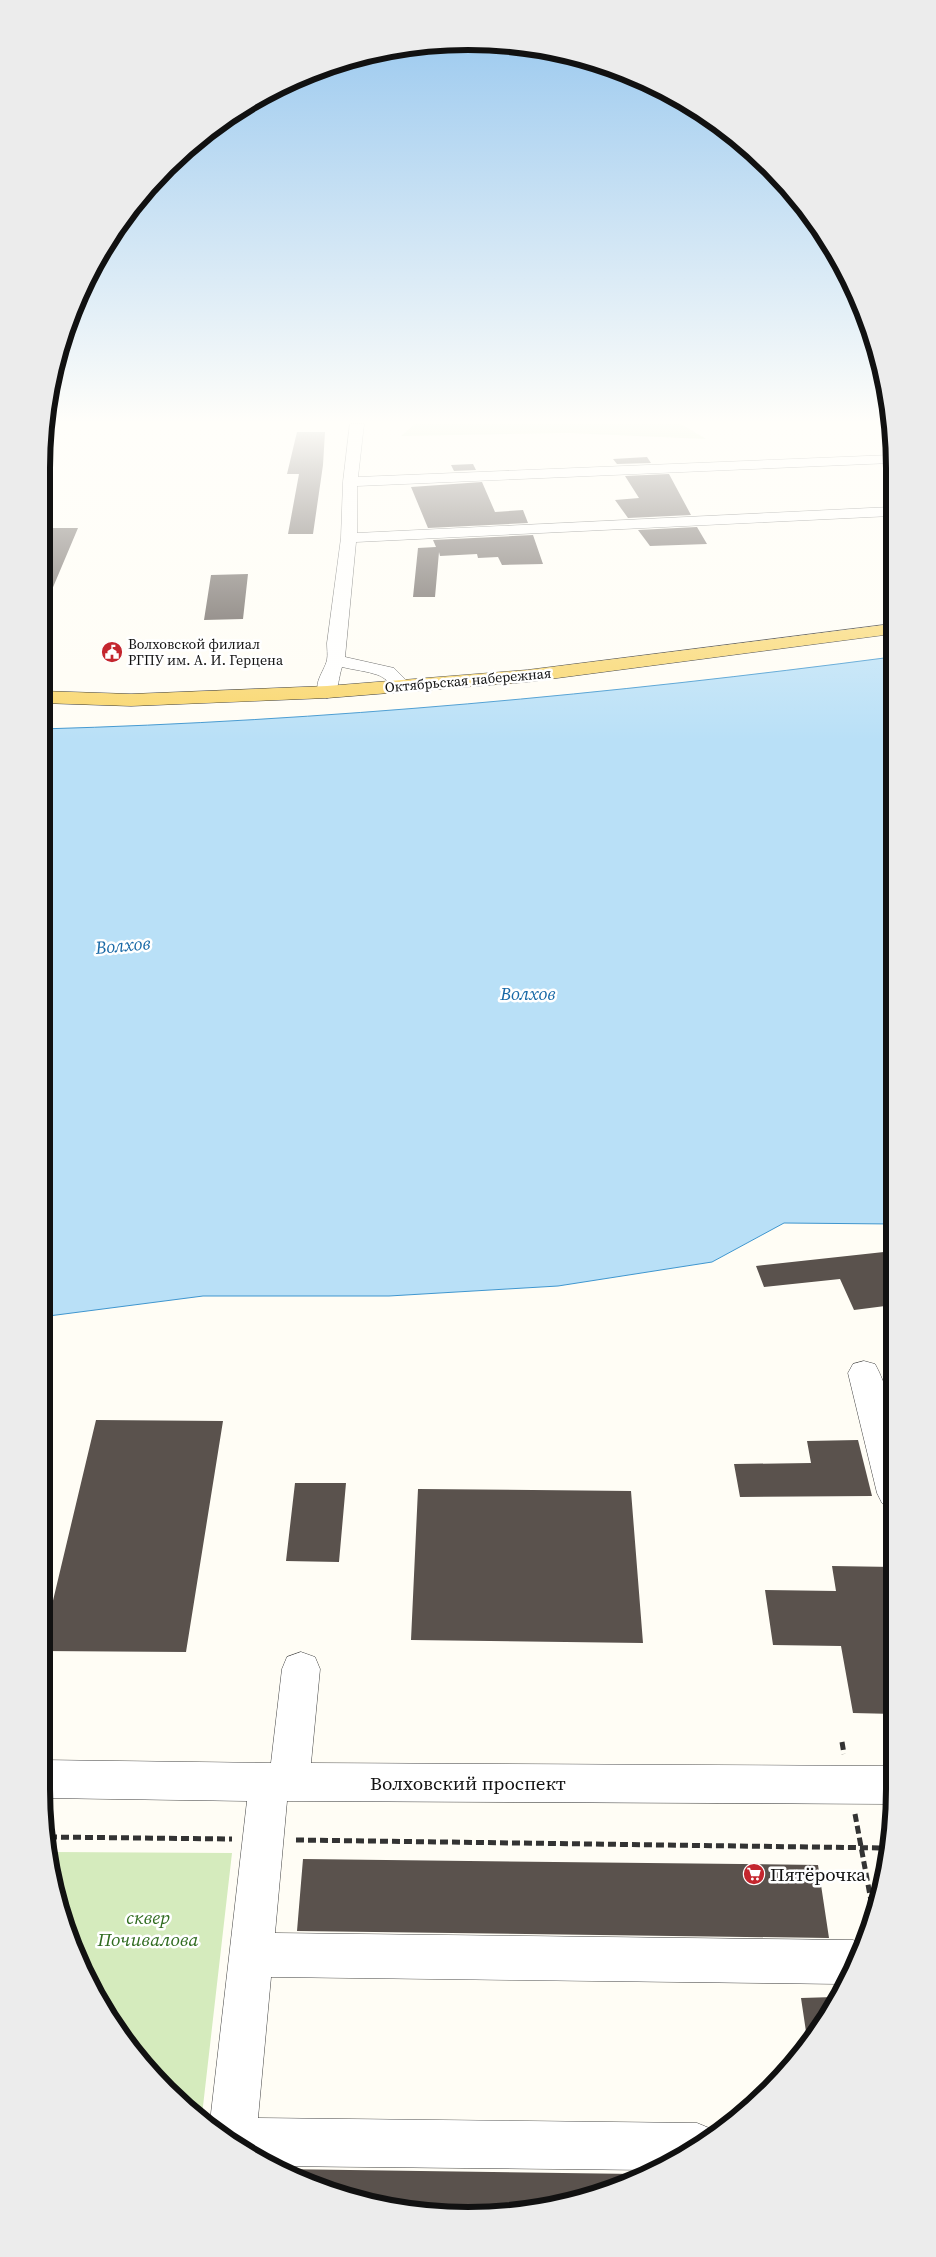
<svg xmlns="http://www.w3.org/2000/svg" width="936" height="2257" viewBox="0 0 936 2257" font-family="'Source Serif 4',serif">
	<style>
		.green { fill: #d5ebbd }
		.water { fill: #b9e0f7; stroke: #3f96cf }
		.building { fill: #5a524d }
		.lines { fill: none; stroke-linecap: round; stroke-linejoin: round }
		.minor-casing { stroke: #444; stroke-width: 1 }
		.major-casing { stroke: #222; stroke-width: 1 }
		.path { stroke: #333; stroke-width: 5; stroke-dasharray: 8 4; stroke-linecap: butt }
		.minor { fill: #fff; fill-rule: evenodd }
		.major { fill: #f9d66b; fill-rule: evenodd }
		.labels { text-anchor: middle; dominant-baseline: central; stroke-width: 5; stroke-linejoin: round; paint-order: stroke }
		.far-poi-label { font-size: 14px; fill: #111; stroke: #fff; text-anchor: start }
		.far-street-label { font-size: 14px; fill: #111; stroke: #fff }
		.water-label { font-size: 18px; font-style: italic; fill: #1768a6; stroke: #fff }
		.near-street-label { font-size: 19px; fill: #111; stroke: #fff }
		.near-poi-label { font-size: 19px; fill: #111; stroke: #fff; text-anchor: start }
		.near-park-label { font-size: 19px; font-style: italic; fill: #2f6b1f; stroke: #fff }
		.rim { fill: none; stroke: #111; stroke-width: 6 }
	</style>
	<rect width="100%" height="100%" fill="#fffdf5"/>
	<path class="green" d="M415 424H681L706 439 568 433 401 436Z
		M52 1852 232 1853 202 2115 147 2070 98 2002 64 1926Z"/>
	<path class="water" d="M892 657 893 1224 784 1223 712 1262 558 1286 389 1296H203L41 1317V729C325 721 610 694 892 657Z"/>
	<path class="building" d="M297 432H325L323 465 313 534H288L299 474H287Z
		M647 457 651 463 617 464 613 459Z
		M473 464 476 470 454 471 451 465Z
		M669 474 691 515 628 518 615 500 639 498 625 476Z
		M482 482 495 512 523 510 528 523 428 528 411 487Z
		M697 527 707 544 650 546 638 530Z
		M41 528H78L43 611H41Z
		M533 535 543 564 502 565 498 557 478 558 477 554 440 556 439 552 435 597H413L418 548 436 547 433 540Z
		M248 574 243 619 204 620 211 575Z
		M893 1251V1305L854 1310 840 1279 764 1287 756 1266Z
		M96 1420 223 1421 186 1652 41 1651Z
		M858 1440 872 1496 740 1497 734 1464 811 1463 807 1441Z
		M295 1483H346L339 1562 286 1561Z
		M418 1489 631 1491 643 1643 411 1640Z
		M832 1566 894 1567 895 1714 853 1713 841 1646 773 1645 765 1590 836 1591Z
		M303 1859 818 1865 829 1938 297 1931Z
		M834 1997 808 2045 801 1998Z
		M278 2169 636 2174V2176L551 2208 412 2212 331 2193Z"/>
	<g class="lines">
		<g class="minor-casing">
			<path id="minor" d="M350 424H364L358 477 891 455V463L357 486V533L891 507V516L356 542 345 657 394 668 412 686 410 690C394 694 391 680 378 675 367 671 354 670 342 667 339 676 338 690 334 696L327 698 320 696C312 684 324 672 327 660 328 655 327 648 327 643L341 538 343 482Z
				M864 1361 875 1364C899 1407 894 1460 894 1507L882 1503 877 1493 848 1373 853 1364Z
				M301 1652 315 1657 320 1669 311 1763 895 1766 892 1804 287 1801 275 1933 853 1940 863 1944 841 1984 271 1977 258 2118 697 2123 714 2130 716 2134 682 2158 650 2170 271 2166 255 2159 210 2122 247 1801 43 1798 41 1760 271 1763 282 1669 287 1657Z"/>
		</g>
		<g class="major-casing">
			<path id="major" d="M892 624V634L527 682 327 698 131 706 41 703V691L131 694 327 686 527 670Z"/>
		</g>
		<path class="path" d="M842 1742 844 1754
			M855 1814 874 1917
			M49 1837 232 1839
			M296 1840 885 1848"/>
		<use href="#minor" class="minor"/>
		<use href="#major" class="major"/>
	</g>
	<linearGradient id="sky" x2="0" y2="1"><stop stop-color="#95c6ee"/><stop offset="0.57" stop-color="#fffefa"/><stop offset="1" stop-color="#fffefa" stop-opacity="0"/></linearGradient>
	<rect width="936" height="740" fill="url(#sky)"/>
	<defs>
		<g id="civic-disc" transform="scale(1.125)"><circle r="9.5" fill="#c4262e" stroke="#fff"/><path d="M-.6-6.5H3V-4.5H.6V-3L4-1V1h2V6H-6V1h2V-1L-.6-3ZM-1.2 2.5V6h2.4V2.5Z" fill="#fff"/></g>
		<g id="supermarket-disc" transform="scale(1.125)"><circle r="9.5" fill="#c4262e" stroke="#fff"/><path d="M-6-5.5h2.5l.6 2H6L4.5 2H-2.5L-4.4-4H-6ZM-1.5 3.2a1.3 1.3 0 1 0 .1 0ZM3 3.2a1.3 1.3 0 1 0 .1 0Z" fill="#fff"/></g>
	</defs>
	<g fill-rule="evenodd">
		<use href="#civic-disc" x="112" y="652"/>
		<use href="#supermarket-disc" x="754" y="1874"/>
	</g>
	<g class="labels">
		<g class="far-poi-label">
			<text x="128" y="644">Волховской филиал<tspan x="128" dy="16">РГПУ им. А. И. Герцена</tspan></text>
		</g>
		<g class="far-street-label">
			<text transform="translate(468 680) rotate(-5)">Октябрьская набережная</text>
		</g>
		<g class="water-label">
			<text transform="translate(123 945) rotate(-5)">Волхов</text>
			<text x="528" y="993">Волхов</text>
		</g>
		<g class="near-street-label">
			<text x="468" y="1783">Волховский проспект</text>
		</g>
		<g class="near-poi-label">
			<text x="770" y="1874">Пятёрочка</text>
		</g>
		<g class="near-park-label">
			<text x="148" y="1917">сквер<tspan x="148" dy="22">Почивалова</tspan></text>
		</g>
	</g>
	<path d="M0 0H936V2257H0ZM468 50H468A418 418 0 0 1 886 468V1789A418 418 0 0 1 468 2207H468A418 418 0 0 1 50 1789V468A418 418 0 0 1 468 50Z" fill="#ececec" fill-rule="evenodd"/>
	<path class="rim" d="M468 50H468A418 418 0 0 1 886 468V1789A418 418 0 0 1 468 2207H468A418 418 0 0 1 50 1789V468A418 418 0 0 1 468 50Z"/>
</svg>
